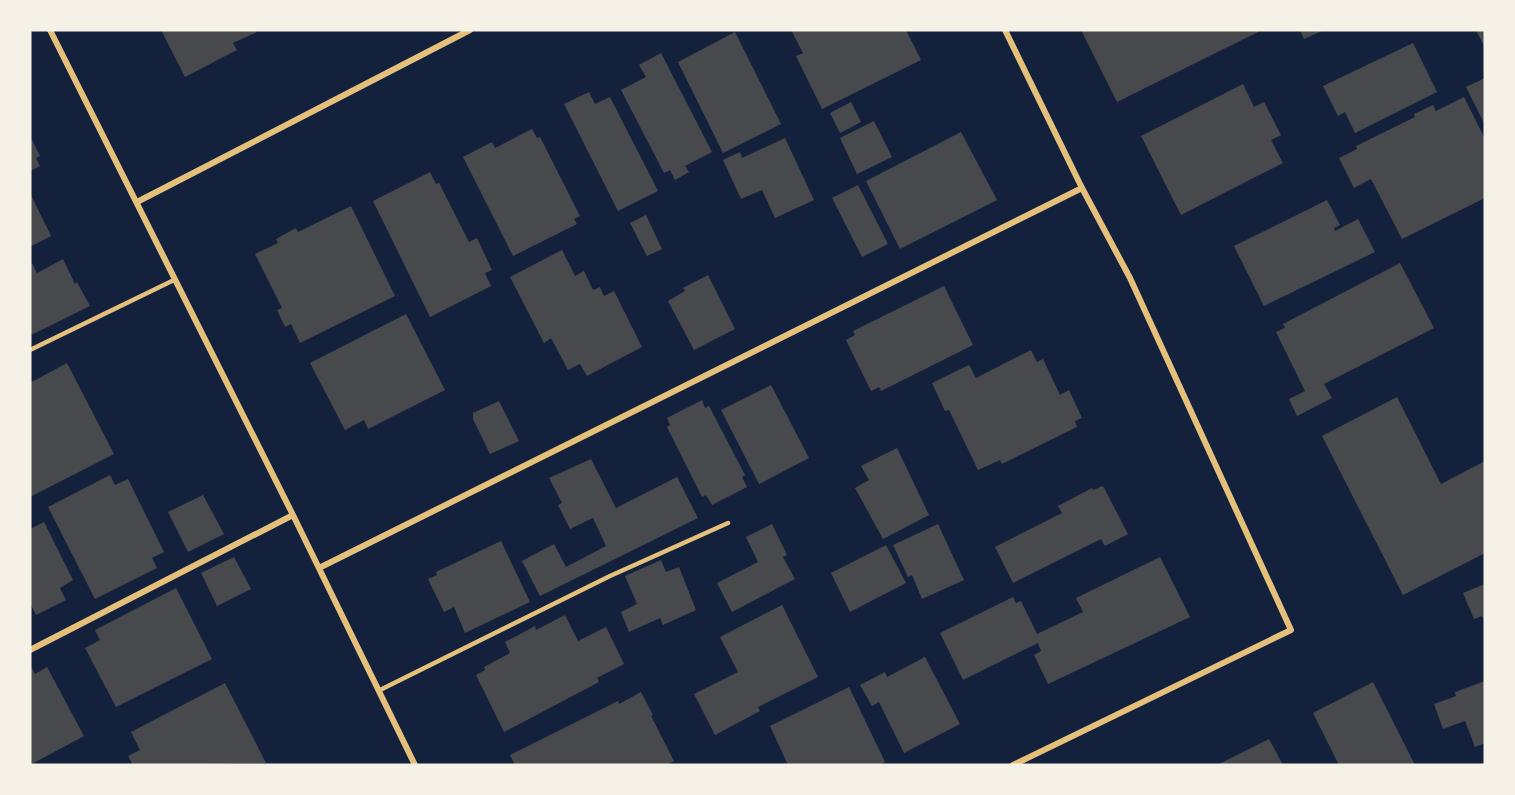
<svg xmlns="http://www.w3.org/2000/svg" width="1515" height="795" viewBox="0 0 1515 795" font-family="'Work Sans',sans-serif">
	<style>
		.building { fill: #48494c }
		.lines { fill: none; stroke-linecap: round; stroke-linejoin: round }
		.service { stroke: #e5c07b; stroke-width: 4.5 }
		.minor { stroke: #e5c07b; stroke-width: 6 }
	</style>
	<rect width="100%" height="100%" fill="#14213d"/>
	<path class="building" d="M161 30H255L257 32 233 43 237 50 185 77Z
		M791 30H906L921 60 822 109 796 56 803 53Z
		M1081 30H1262L1117 102Z
		M1300 30H1324L1304 39Z
		M1476 30H1485V48Z
		M735 32 781 124 723 153 678 62Z
		M1413 43 1437 92 1355 133 1345 112 1338 116 1323 86Z
		M661 53 712 152 685 166 689 172 675 180 670 170 664 173 621 90 646 77 639 65Z
		M1485 78V125L1466 87Z
		M1243 84 1254 107 1264 102 1281 135 1271 140 1283 163 1181 215 1141 136Z
		M589 92 595 104 610 97 658 191 618 211 564 104Z
		M1464 97 1485 139V198L1402 239 1371 179 1354 188 1339 158 1357 149 1356 146 1415 117 1414 114 1433 105 1436 111Z
		M851 102 861 122 840 133 830 113Z
		M874 121 892 157 857 174 840 138Z
		M532 129 537 138 540 137 580 216 574 219 577 224 513 256 463 157 492 142 495 148Z
		M961 132 997 200 900 249 866 181Z
		M785 138 814 200 775 218 762 190 741 199 723 160 740 152 742 158Z
		M32 140 40 156 36 158 40 166 30 171V142Z
		M430 172 436 184 439 183 469 242 477 238 492 270 485 273 491 286 430 317 373 201Z
		M858 185 888 244 862 257 832 198Z
		M30 193 51 236 30 247Z
		M1327 200 1340 225 1334 228 1335 231 1358 219 1375 252 1264 306 1234 246Z
		M351 206 395 296 300 343 291 324 285 327 277 310 282 308 255 254 278 243 276 239 296 228 298 232Z
		M646 215 662 249 647 256 630 223Z
		M562 250 575 276 584 271 593 290 600 287 604 296 614 291 642 347 587 376 580 364 568 370 551 338 544 343 510 277Z
		M63 259 75 284 77 282 90 306 31 335 30 264 32 263 37 273Z
		M1400 263 1434 328 1324 384 1332 398 1297 416 1289 399 1305 391 1276 332 1285 328 1283 324Z
		M708 275 735 329 694 350 668 301 685 291 683 288Z
		M944 286 973 345 881 391 879 387 871 391 846 340 855 335 853 331Z
		M406 314 445 390 368 429 364 420 345 430 310 363Z
		M1031 350 1037 362 1043 359 1060 395 1069 390 1082 418 1075 421 1077 427 1002 464 1000 460 978 470 949 410 945 411 932 383 969 365 976 378Z
		M67 363 114 454 30 497V383Z
		M771 385 809 458 759 484 721 410Z
		M1397 397 1441 484 1485 461V553L1403 595 1322 436Z
		M702 400 705 408 709 406 745 475 742 477 747 487 712 505 706 495 702 497 667 427 670 425 667 418Z
		M499 401 519 441 490 454 473 419V413Z
		M897 448 929 515 883 539 855 488 869 480 861 466Z
		M591 459 616 508 677 477 698 518 540 596 522 561 554 544 566 567 606 546 593 518 570 529 558 505 562 503 549 478Z
		M110 475 115 485 128 479 164 552 152 558 157 568 95 599 48 507Z
		M1103 486 1128 534 1105 546 1101 539 1013 583 995 547 1062 513 1058 506 1092 488 1093 490Z
		M203 495 224 534 188 552 168 512Z
		M44 522 73 580 60 588 66 600 36 615 30 603V529Z
		M772 524 787 555 783 557 795 579 732 612 717 583 758 562 746 537Z
		M938 524 964 580 922 599 912 575 908 577 893 545Z
		M501 541 530 602 465 633 454 607 444 612 428 579 437 575 436 572Z
		M886 545 906 583 850 612 831 573Z
		M234 557 251 589 217 606 201 573Z
		M1160 557 1190 617 1048 684 1034 655 1041 651 1038 643 963 680 940 633 1013 597 1016 603 1021 601 1037 634 1083 612 1076 598Z
		M661 560 666 572 679 567 696 610 663 625 660 618 629 632 621 612 637 604 625 576Z
		M1485 584V622L1482 616 1474 619 1463 593Z
		M176 588 212 659 116 707 85 648 100 640 95 630Z
		M782 605 818 677 758 707 760 711 715 735 694 694 738 672 720 637Z
		M565 615 578 641 606 627 624 664 597 678 599 682 504 732 476 675 485 670 484 667 510 653 505 642 535 626 536 630Z
		M925 657 960 724 904 753 879 702 872 706 860 685 885 672 887 677Z
		M47 667 84 736 30 765V669L32 668 35 674Z
		M1485 681V743L1475 747 1465 721 1443 729 1434 704 1456 696 1455 692Z
		M1373 682 1415 765H1339L1313 713Z
		M225 683 266 763 133 765 128 756 140 750 131 732Z
		M849 687 885 762 879 765H788L770 726Z
		M641 692 653 715 651 716 674 761 666 765H515L510 755 618 701 619 704Z
		M1269 739 1283 765H1217Z"/>
	<g class="lines">
		<path class="service" d="M30 350 174 280
			M380 690 610 576 728 523"/>
		<path class="minor" d="M50 30 293 515 415 765
			M1005 30 1082 188 1130 278 1291 630 1013 765
			M137 202 470 30
			M319 568 1082 188
			M30 650 293 515"/>
	</g>
	<rect width="1515" height="795" fill="none" stroke="#f6f1e7" stroke-width="63"/>
</svg>
